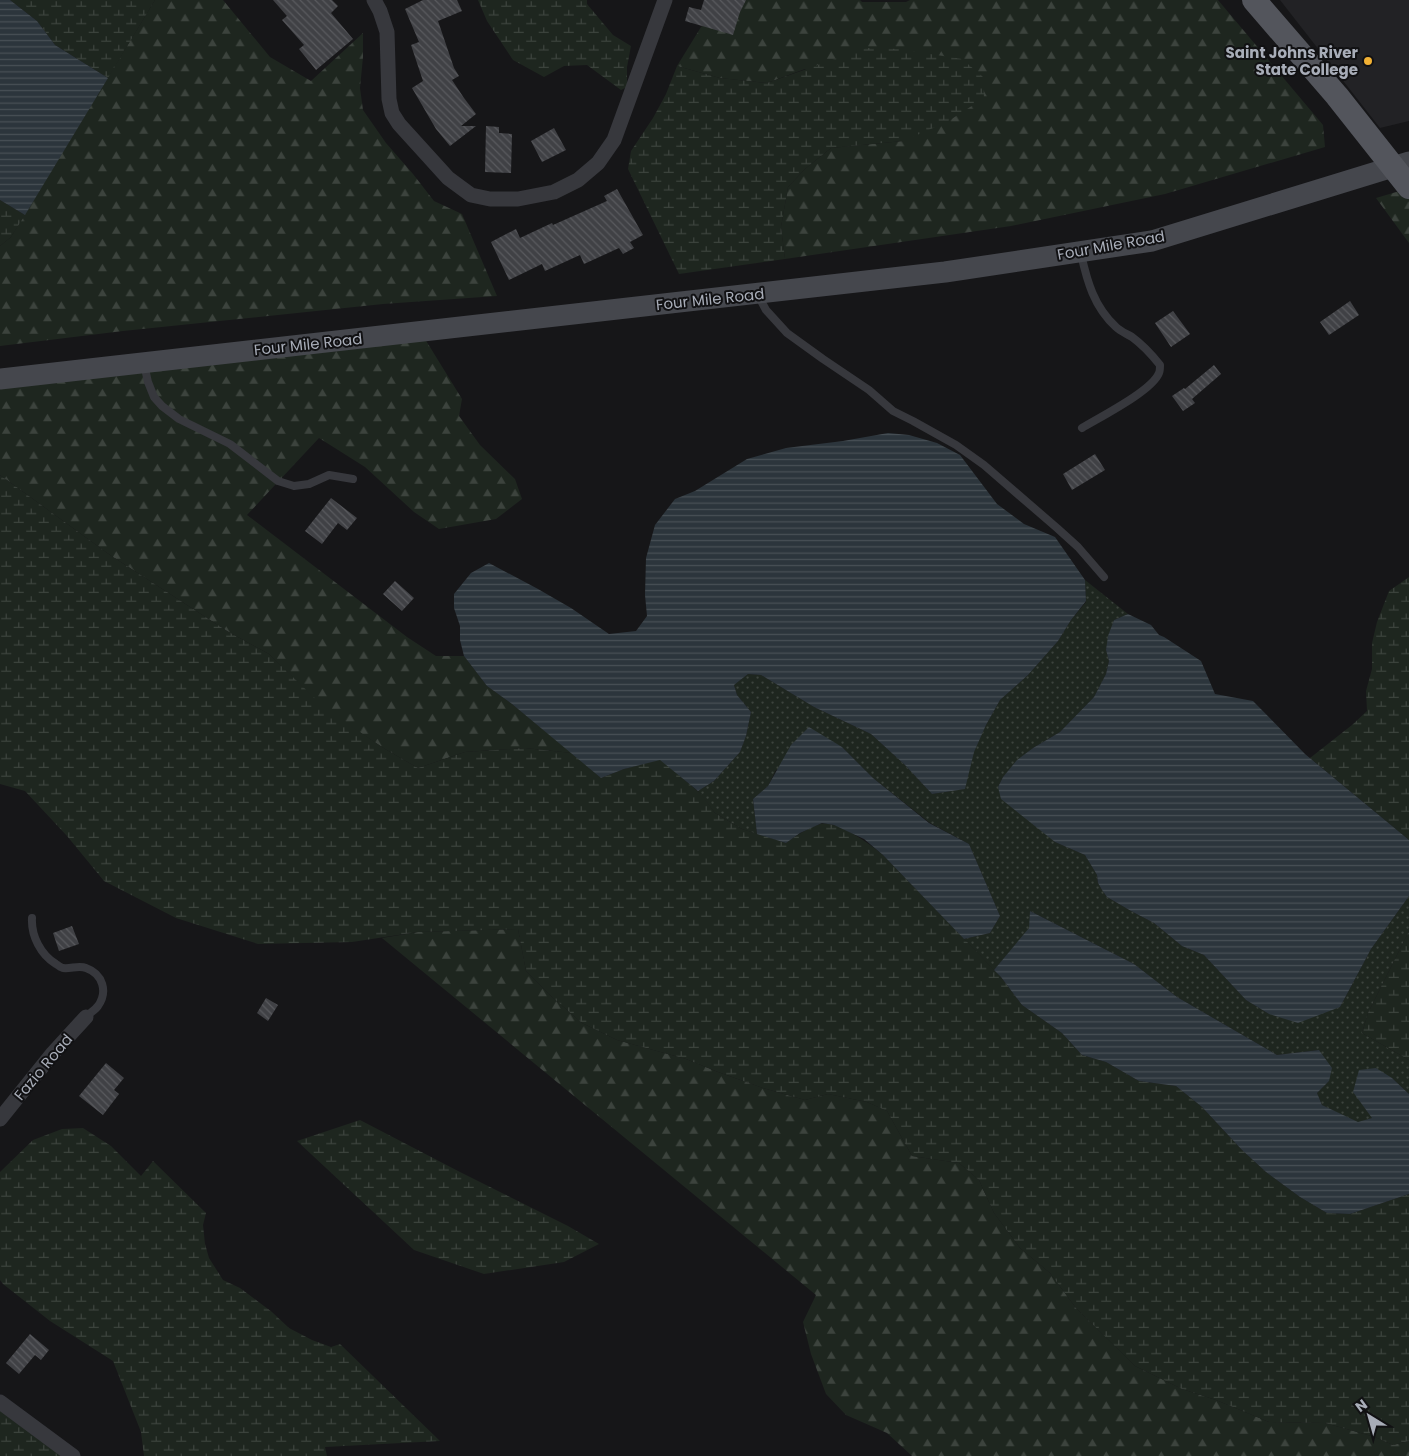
<svg xmlns="http://www.w3.org/2000/svg" width="1409" height="1456" viewBox="0 0 1409 1456" font-family="Poppins,sans-serif">
	<style>
		.built { fill: #222225 }
		.grass { fill: url(#grass-dots) }
		.forest { fill: url(#forest-firs) }
		.wetland { fill: url(#wetland-marsh) }
		.water { fill: url(#water-rules) }
		.building { fill: url(#building-back-hatch) }
		.lines { fill: none; stroke-linecap: round; stroke-linejoin: round }
		.lane { stroke: #37383d; stroke-width: 8 }
		.street { stroke: #37383d; stroke-width: 15 }
		.secondary { stroke: #45474d; stroke-width: 21 }
		.primary { stroke: #53555c; stroke-width: 24 }
		.poi-dot { fill: #f2b134; stroke: #111113; stroke-width: 2 }
		.labels { text-anchor: middle; dominant-baseline: central; stroke-width: 4; stroke-linejoin: round; paint-order: stroke }
		.poi-label { font-size: 15px; font-weight: bold; fill: #a8adb8; stroke: #111113; text-anchor: end }
		.street-label { font-size: 15px; fill: #a8adb8; stroke: #111113 }
	</style>
	<defs>
		<pattern id="grass-dots" width="8" height="8" patternUnits="userSpaceOnUse" patternTransform="scale(1.25)"><rect width="8" height="8" fill="#1e261f"/><path d="M2 2h.1M6 6h.1" fill="none" stroke="#3c433d" stroke-width="1.8" stroke-linecap="round"/></pattern>
		<pattern id="forest-firs" width="22" height="20" patternUnits="userSpaceOnUse" patternTransform="scale(1.25)"><rect width="22" height="20" fill="#1e261f"/><path d="M5 1l3.5 6h-7zM16 11l3.5 6h-7z" fill="#3c433d"/></pattern>
		<pattern id="wetland-marsh" width="20" height="14" patternUnits="userSpaceOnUse" patternTransform="scale(1.25)"><rect width="20" height="14" fill="#1e261f"/><path d="M1 5h8M5 5V1M11 12h8M15 12V8" fill="none" stroke="#3c433d"/></pattern>
		<pattern id="water-rules" width="6" height="5" patternUnits="userSpaceOnUse" patternTransform="scale(1.25)"><rect width="6" height="5" fill="#2c353c"/><path d="M0 2.5h6" fill="none" stroke="#485056"/></pattern>
		<pattern id="building-back-hatch" width="6" height="6" patternUnits="userSpaceOnUse" patternTransform="scale(1.25)"><rect width="6" height="6" fill="#404145"/><path d="M-1 5l2 2M0 0l6 6M5-1l2 2" fill="none" stroke="#595a5e"/></pattern>
	</defs>
	<rect width="100%" height="100%" fill="#161618"/>
	<path class="built" d="M1280 0H1409V121L1380 128Z"/>
	<path class="grass" d="M1085 580 1128 614 1114 620 1106 649 1109 661 1106 674 1094 697 1060 732 1033 748 1018 760 1003 777 998 787 1055 842 1085 855 1097 875 1098 883 1102 890 1107 897 1131 911 1154 923 1182 946 1204 955 1246 1000 1269 1014 1340 1007 1371 949 1409 896V931L1368 1013 1362 1033 1409 1060V1094L1392 1078 1373 1118 1358 1123 1322 1105 1317 1093 1329 1081 1319 1050 1277 1055 1177 997 1134 964 1030 911V928L994 970 964 939 990 933 1000 916 969 844 930 823 873 778 842 747 776 770 768 786 753 799 757 834 742 829 715 813 698 791 714 781 740 752 746 736 751 712 737 695 734 685 748 674 761 675 814 707 871 734 905 765 932 794 964 789 973 752 986 725 1000 700 1028 675 1058 641 1071 620 1086 602Z"/>
	<path class="forest" d="M155 0H223L270 57 311 81 363 33V57L360 88 363 110 386 143 413 174 434 201 462 214 497 296 383 304 123 331 0 346V246L11 237Z
		M726 0H860L862 2H906L910 0H1218L1323 125 1325 147 1165 194 1011 226 785 259 781 227 788 187 805 169 831 148 903 141 805 69 767 83 720 78 677 66 701 27 721 8Z
		M1403 190 1409 198V243L1376 198Z
		M425 339 462 399 459 416 480 445 515 479 522 499 496 519 439 529 414 512 365 467 319 438 247 515 407 637 436 656H464L487 686 512 704 572 753 525 748 465 752 418 768 385 749 326 710 269 654 227 631 110 555 0 475V387Z
		M518 929 526 971 551 996 582 1023 617 1040 686 1059 718 1072 763 1088 805 1100 828 1094 867 1102 887 1111 912 1156 959 1163 979 1180 994 1213 1020 1248 1050 1273 1076 1308 1135 1366 1182 1389 1216 1400 1269 1422 1325 1423 1375 1437 1393 1445 1409 1441V1456H912L887 1433 846 1415 826 1394 811 1354 803 1322 816 1295 382 938 418 932Z"/>
	<path class="wetland" d="M10 0H155L108 78 55 45 37 21Z
		M478 0H587V4L613 35 631 46 627 67V87L621 90 587 65 564 66 544 77 513 60 487 21Z
		M866 48 899 49 962 59 983 77 984 98 947 122 903 141 831 148 805 169 788 187 781 227 785 259 679 274 628 169 631 151 653 118 666 94 677 66 720 78 767 83Z
		M0 200 25 215 11 237 0 246Z
		M0 475 110 555 227 631 269 654 326 709 385 749 418 768 465 752 525 748 572 753 601 778 624 769 660 759 701 794 715 813 742 829 786 843C797 835 808 828 820 824 837 820 870 844 883 855L1001 977 1022 1005 1062 1033 1082 1055 1106 1062 1139 1081 1176 1086 1202 1107 1242 1150 1266 1172 1300 1197 1327 1213 1350 1214 1409 1194V1441L1393 1445 1375 1437 1325 1423 1269 1422 1216 1400 1182 1389 1135 1366 1076 1308 1050 1273 1020 1248 994 1213 979 1180 959 1163 912 1156 887 1111 867 1102 828 1094 805 1100 763 1088 718 1072 686 1059 617 1040 582 1023 551 996 526 971 518 929 418 932 352 942 258 944 176 918 104 881 67 836 25 791 0 784Z
		M1409 577V840L1310 758 1352 725 1367 711 1366 691 1372 669V643L1377 622 1389 591Z
		M1409 931V1060L1362 1033 1368 1013Z
		M360 1120 460 1172 568 1226 599 1244 564 1262 484 1274 414 1250 297 1141Z
		M83 1128 111 1146 141 1176 153 1161 206 1213 203 1225 205 1244 209 1258 223 1280 240 1288 272 1312 289 1328 312 1340 331 1347 340 1344 440 1441 325 1447 327 1456H144L141 1432 113 1361 50 1321 3 1284 0 1280V1172L33 1140 62 1129Z
		M0 1407 64 1456H0Z"/>
	<path class="water" d="M0 0H10L37 21 55 45 108 78 25 215 0 200Z
		M888 433 909 435 937 443 960 455 997 504 1024 524 1055 537 1085 580 1086 601 1071 620 1058 641 1028 675 1000 700 986 725 974 752 965 789 932 794 905 765 871 734 814 707 761 675 748 674 734 685 737 695 751 712 746 736 740 752 714 781 698 791 660 760 624 769 601 778 512 704 487 686 464 656 460 640V626L454 608V594L471 573 489 563 538 589 571 608 609 634 636 631 647 616 645 595 646 558 655 525 675 499 695 491 747 459 786 448 843 441Z
		M1128 614 1151 625 1159 635 1164 637 1201 661 1215 694 1253 701 1305 754 1409 840V896L1371 949 1340 1007 1298 1023 1269 1014 1246 1000 1204 955 1182 946 1154 923 1131 911 1107 897 1102 890 1098 883 1097 875 1085 855 1055 842 1001 799 998 787 1003 777 1017 760 1033 748 1060 732 1094 697 1106 674 1109 661 1106 650 1108 636 1114 620Z
		M809 727 842 747 873 778 929 823 969 844 1000 916 990 933 964 939 883 855 864 839 834 825 822 823 800 833 786 843 757 834 753 799 768 786 791 745Z
		M1030 911 1134 964 1177 997 1277 1055 1319 1050 1332 1068 1329 1081 1317 1093 1322 1105 1358 1122 1372 1118 1353 1092 1359 1070 1376 1068 1392 1078 1409 1094V1194L1350 1214 1327 1213 1300 1197 1266 1172 1242 1150 1202 1107 1176 1086 1139 1081 1106 1062 1082 1055 1062 1033 1022 1005 1001 977 994 970 1029 928Z"/>
	<path class="building" d="M273 0H332L338 6 331 13 353 39 316 70 299 49 304 45 282 20 287 16Z
		M423 0H457L462 11 438 21 454 68 459 76 452 80 464 98 476 114 461 126H476L450 146 436 129 412 88 423 81 411 45 419 42 405 9Z
		M704 0H746L740 12 733 35 685 21 689 7 701 10Z
		M486 126 499 127V133L512 134 511 173 485 172Z
		M554 128 566 150 542 162 531 141Z
		M617 189 643 235 630 242 634 248 623 254 619 248 584 264 580 255 545 271 542 264 509 280 491 242 516 229 520 238 552 223 553 225 607 201 604 196Z
		M1350 301 1359 315 1329 335 1320 322Z
		M1173 311 1190 334 1171 347 1155 323Z
		M1214 365 1221 374 1192 399 1195 403 1183 411 1172 396 1184 388 1185 389Z
		M1095 454 1105 470 1072 490 1063 474Z
		M331 498 357 518 347 530 338 523 322 544 305 531Z
		M395 581 414 598 402 611 383 594Z
		M72 926 79 944 59 951 53 933Z
		M266 998 278 1005 268 1021 257 1013Z
		M106 1063 124 1078 114 1090 119 1094 103 1115 79 1096Z
		M30 1334 49 1350 41 1360 35 1355 19 1374 6 1363Z"/>
	<g class="lines">
		<path class="lane" d="M1081 254C1087 281 1094 307 1116 327 1120 331 1127 334 1132 337 1143 345 1152 355 1160 365 1160 367 1160 371 1159 373 1152 391 1100 417 1082 428
			M758 295 766 310 787 333 823 359 869 390 893 411 913 421 956 445 984 465 1057 528 1078 547 1104 577
			M144 364 148 382 154 397 162 406 179 419 230 444 278 481 294 486 309 484 329 475 353 479
			M32 918C31 936 41 955 56 964 58 965 61 968 63 968 71 969 79 965 86 968 103 974 108 992 98 1006 95 1010 90 1013 86 1017"/>
		<path class="street" d="M374 0 380 11 387 32 389 99 392 113 399 124 448 178 471 195 490 199H518L554 192 578 180 598 163 614 140 665 0
			M0 1119 53 1053 86 1017
			M0 1402 73 1456"/>
		<path class="secondary" d="M0 379 945 272 1152 241 1409 162"/>
		<path class="primary" d="M1254 0 1337 96 1409 187"/>
	</g>
	<circle class="poi-dot" cx="1368" cy="61" r="5"/>
	<g class="labels">
		<g class="poi-label">
			<text x="1358" y="52">Saint Johns River<tspan x="1358" dy="17">State College</tspan></text>
		</g>
		<g class="street-label">
			<text transform="translate(1111 245) rotate(-10)">Four Mile Road</text>
			<text transform="translate(710 299) rotate(-6)">Four Mile Road</text>
			<text transform="translate(308 344) rotate(-6)">Four Mile Road</text>
			<text transform="translate(43 1067) rotate(-50)">Fazio Road</text>
		</g>
	</g>
	<g transform="translate(1369 1416) rotate(323)" stroke="#111113" stroke-width="4" paint-order="stroke">
	<path d="M0-4L9 19L0 12L-9 19Z" fill="#a8adb8"/>
	<text y="-8" font-size="14" font-weight="bold" text-anchor="middle" fill="#a8adb8">N</text>
	</g>
</svg>
